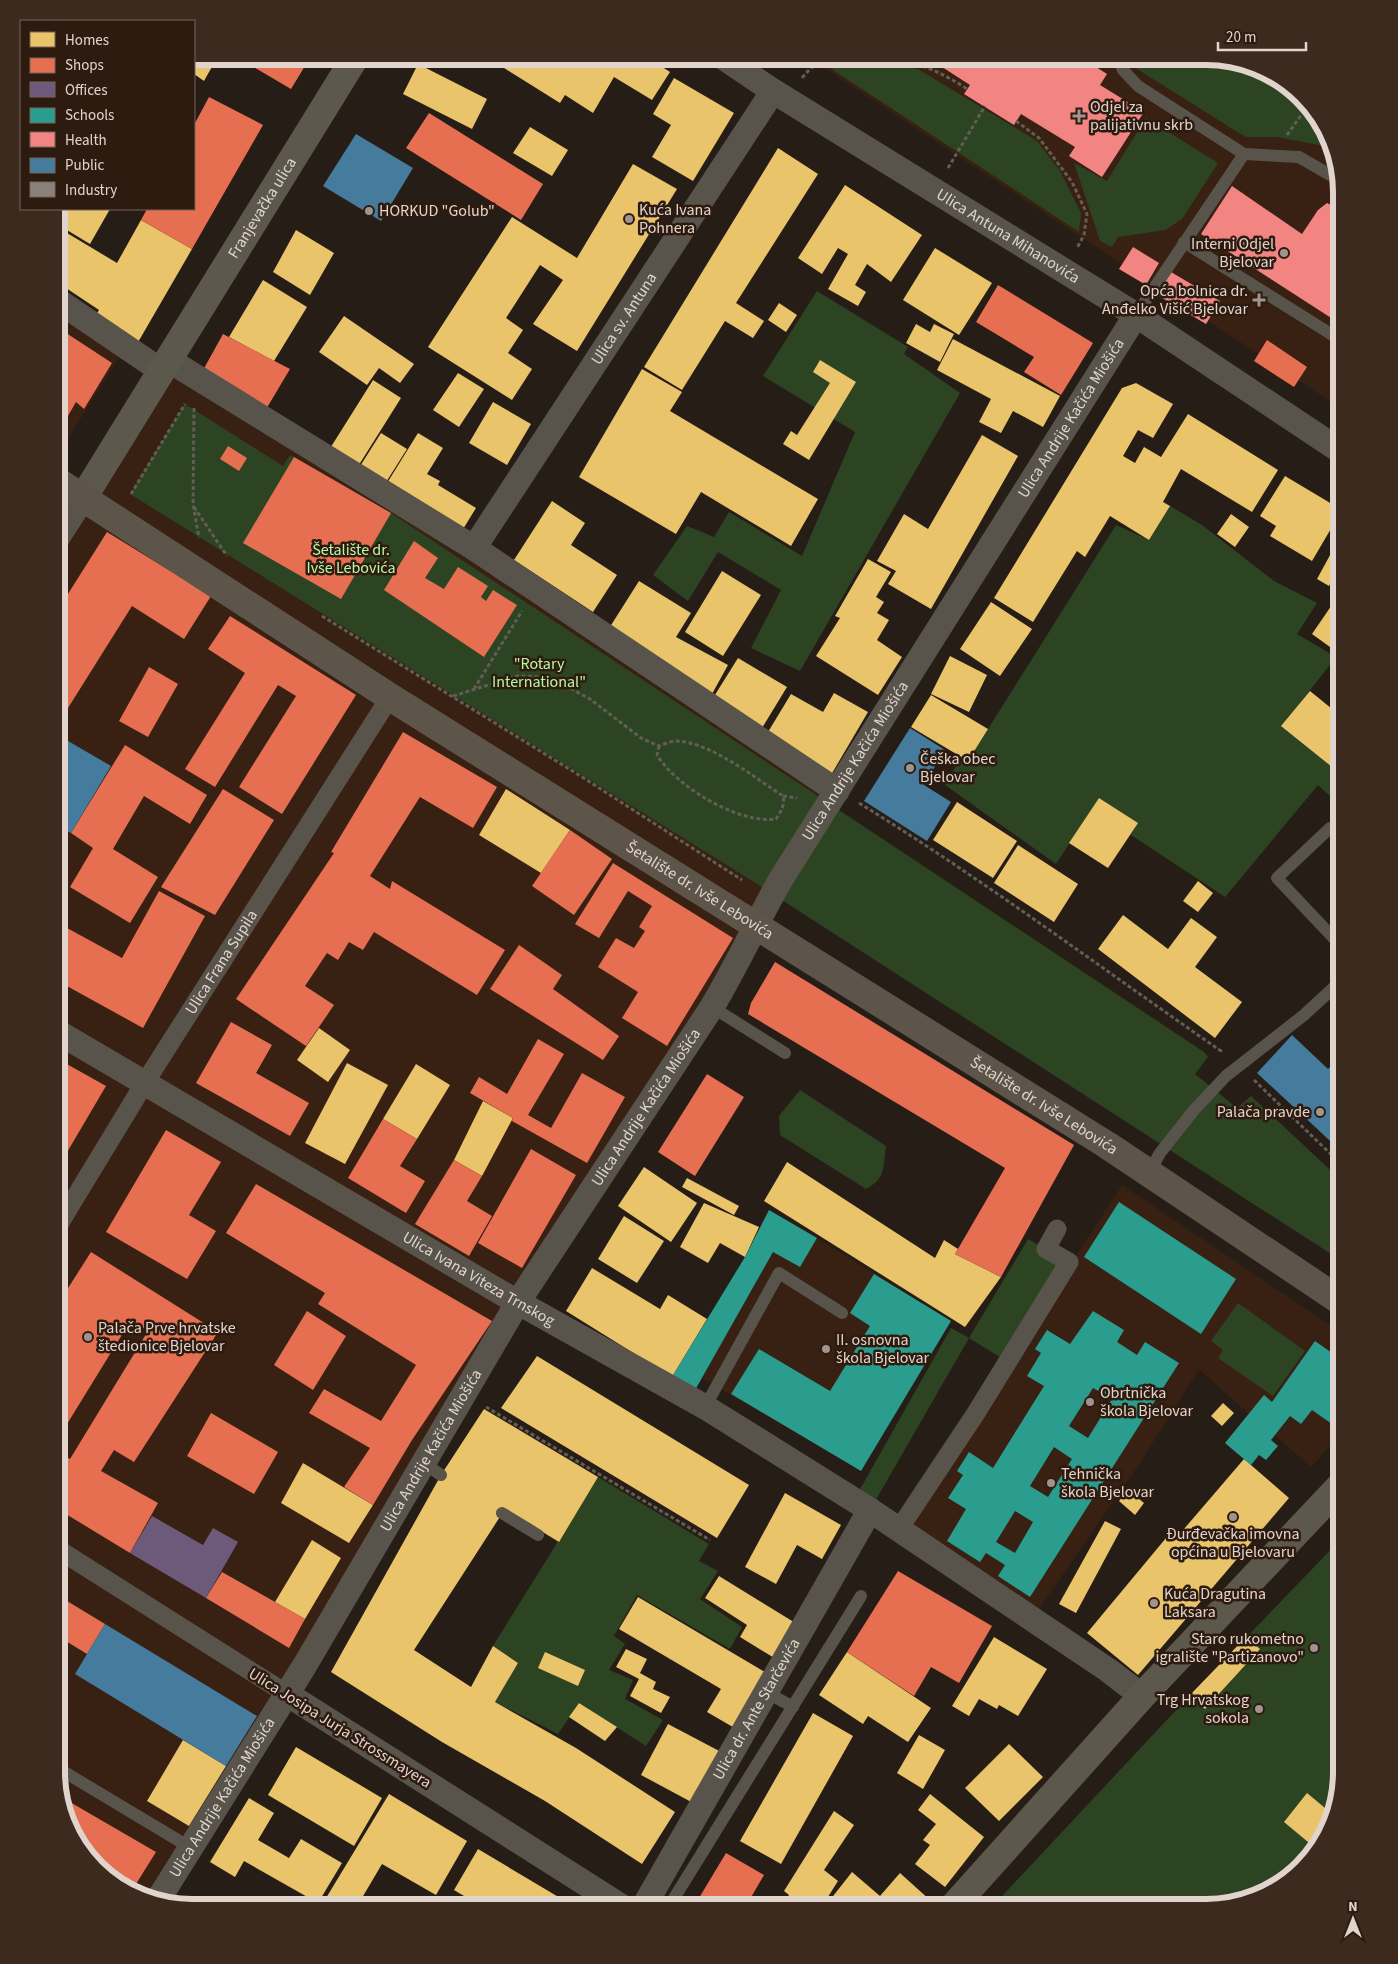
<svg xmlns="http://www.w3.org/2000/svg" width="1398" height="1964" viewBox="0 0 1398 1964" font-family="'Source Sans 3',sans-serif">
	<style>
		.built { fill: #382113 }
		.green { fill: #2d4423 }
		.homes { fill: #e9c46a }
		.shops { fill: #e76f51 }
		.offices { fill: #6d597a }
		.schools { fill: #2a9d8f; fill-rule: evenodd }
		.health { fill: #f28482 }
		.public { fill: #457b9d }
		.industry { fill: #8a817c }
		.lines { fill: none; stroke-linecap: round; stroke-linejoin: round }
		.path { stroke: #625d55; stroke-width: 3; stroke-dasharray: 4 2.5; stroke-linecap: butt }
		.service { stroke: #59544b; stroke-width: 12 }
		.pedestrian { stroke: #59544b; stroke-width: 19 }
		.minor { stroke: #59544b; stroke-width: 25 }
		.secondary { stroke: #5d584c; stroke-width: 28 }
		.primary { stroke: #5d5549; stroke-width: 28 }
		.poi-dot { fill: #a0948d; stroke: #2e1b10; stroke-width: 2 }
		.labels { text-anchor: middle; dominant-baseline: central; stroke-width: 5; stroke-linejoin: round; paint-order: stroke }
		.poi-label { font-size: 16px; fill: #e1d4cc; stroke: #2e1b10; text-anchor: start }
		.street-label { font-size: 16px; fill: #e1d4cc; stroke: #2e1b10 }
		.park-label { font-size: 16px; fill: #b7f9a3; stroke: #2e1b10 }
		.rim { fill: none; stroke: #e1d4cc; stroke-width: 6 }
	</style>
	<rect width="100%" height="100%" fill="#271d17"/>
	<path class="built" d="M806 56 1215 57 1274 75 1323 124 1342 192V409Z
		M57 310 122 353 65 443 57 437Z
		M167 359 837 791 158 1900 124 1889 75 1840 56 1772V541Z
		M1122 1185 1342 1333V1433L1311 1467 1275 1435 1290 1416 1264 1396 1249 1414 1199 1369 1140 1463 1032 1619 899 1529Z
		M817 1238 951 1321 861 1471 702 1378 773 1252 800 1267Z"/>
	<path class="green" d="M1118 57H1215L1274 75 1323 124 1330 147 1277 137H1247L1239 133Z
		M880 62 918 69 1037 141 1060 171 1081 213 1079 232 824 64Z
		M1146 118 1218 163 1182 219 1165 230 1118 237 1112 247 1100 241 1074 163 1107 181Z
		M817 291 908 347 904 354 960 393 800 671 751 648 781 590 718 552 688 601 653 575 687 526 714 537 729 512 802 556 855 432 763 376Z
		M185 404 283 466 290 455 294 457 391 513 1204 1052 1208 1057 1195 1074 1237 1108 1251 1096 1342 1181V1261L754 882 130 494Z
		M1170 506 1202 525 1274 581 1317 603 1297 634 1336 657 1282 726 1342 765V807L1318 785 1225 897 1131 835 1137 823 1099 798 1056 864 945 785 961 757 968 761 1116 525 1149 540Z
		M800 1090 886 1146C883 1166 886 1179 866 1189L780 1135 779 1116Z
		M1028 1239 1069 1262 1008 1362 969 1338 870 1510 854 1500 951 1328 969 1338Z
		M1238 1303 1305 1351 1273 1396 1218 1358 1223 1350 1211 1341Z
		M598 1477 709 1544 699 1561 718 1571 700 1599 742 1627 730 1649 637 1595 614 1636 625 1644 609 1670 633 1680 625 1699 663 1720 646 1746 579 1703 558 1734 495 1702 518 1663 493 1646Z
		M1342 1538V1772L1326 1832 1309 1855 1274 1889 1206 1908H991L1163 1724Z"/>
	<path class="homes" d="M194 56H218L204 81 194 74Z
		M447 56H464L459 64Z
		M485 56H535L549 65 555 56H645L670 72 652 100 614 77 593 113 565 95 560 103Z
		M418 64 487 99 472 129 403 94Z
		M674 78 734 113 693 181 652 157 671 125 653 114Z
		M530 127 568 150 552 176 513 153Z
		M778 148 818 174 736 303 764 321 753 338 725 321 682 390 644 367Z
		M633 164 677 189 577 351 533 324 563 280 540 265 506 318 523 330 508 353 532 369 512 400 428 347 512 217 577 258Z
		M845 185 922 235 891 282 867 264 855 285 866 292 858 306 828 289 848 254 838 248 822 274 798 258Z
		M57 209H110L90 244 57 224Z
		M141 220 192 249 137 344 94 318 99 310 57 282V227L117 263Z
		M296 230 334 253 310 295 273 272Z
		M935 248 992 283 959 335 903 300Z
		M263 280 307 307 274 361 229 337Z
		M779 303 797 315 786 332 768 320Z
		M344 316 414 364 400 383 379 368 367 385 319 352Z
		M916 324 930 332 934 324 954 334 940 362 906 343Z
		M953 339 1060 396 1043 427 1013 411 1001 433 979 422 991 399 937 370Z
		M820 360 856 382 809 460 783 444 791 431 797 435 830 383 813 372Z
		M642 369 682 392 670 411 818 499 791 546 701 492 676 534 579 477Z
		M458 373 484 389 459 427 433 410Z
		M373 380 401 398 357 468 329 450Z
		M1136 383 1173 404 1153 438 1138 430 1123 456 1135 463 1144 447 1161 457 1188 414 1278 470 1252 512 1181 469 1163 502 1170 506 1149 540 1110 516 1085 557 1077 551 1033 622 994 598 1122 388Z
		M493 402 531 424 507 465 469 443Z
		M381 433 407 449 383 487 357 471Z
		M418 433 443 448 427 474 440 481 438 485 476 508 460 534 384 488Z
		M982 435 1018 456 931 609 888 584 896 571 877 561 904 514 928 529Z
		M1285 476 1342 510 1312 561 1270 536 1276 526 1260 516Z
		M552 501 585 523 571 545 617 575 593 612 514 560Z
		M1231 514 1249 527 1235 547 1217 534Z
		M1335 546 1342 550V561L1329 586 1317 579Z
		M868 559 891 572 876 597 884 602 877 613 889 620 877 640 902 657 878 695 816 656 840 618 835 616Z
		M1342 565V578L1336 575Z
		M722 571 761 595 723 656 685 632Z
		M639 581 691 613 676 637 728 665 712 694 608 630Z
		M1338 596 1342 599V645L1337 652 1312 634Z
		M991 602 1032 629 1000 676 960 649Z
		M950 656 987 675 969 712 931 694Z
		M738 658 787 687 762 728 713 698Z
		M1310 691 1342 717V765L1337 771 1281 726Z
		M834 693 868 712 831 775 765 737 791 694 823 712Z
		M931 695 988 729 968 761 911 727Z
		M506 789 570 830 541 873 479 835Z
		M1099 798 1138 823 1108 868 1069 843Z
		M957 802 1017 841 993 878 933 840Z
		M1018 845 1078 884 1054 922 994 883Z
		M1198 881 1213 893 1198 912 1183 901Z
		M1123 915 1168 949 1191 918 1217 937 1195 967 1242 1002 1215 1038 1098 949Z
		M319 1028 350 1050 328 1082 297 1060Z
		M347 1063 388 1085 345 1164 305 1143Z
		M416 1064 450 1085 417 1139 383 1119Z
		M483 1101 513 1118 482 1176 454 1160Z
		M787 1162 935 1258 944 1240 958 1249 955 1254 1001 1277 965 1327 764 1201Z
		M644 1167 697 1203 671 1242 618 1206Z
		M687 1178 739 1206 734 1215 682 1187Z
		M704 1203 759 1227 745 1257 720 1243 708 1263 680 1247Z
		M624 1216 664 1241 637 1283 598 1259Z
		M592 1268 660 1309 668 1295 707 1319 672 1377 566 1311Z
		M537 1356 749 1485 717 1538 501 1408Z
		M1223 1403 1234 1413 1222 1426 1211 1416Z
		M484 1409 598 1477 559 1542 505 1509 414 1650 471 1687 493 1646 518 1663 495 1702 576 1748 675 1812 642 1864 545 1801 442 1742 331 1672 441 1475Z
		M1244 1459 1289 1498 1138 1675 1087 1633 1171 1532 1178 1536Z
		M303 1463 373 1505 349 1543 281 1503Z
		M1128 1490 1144 1503 1135 1515 1119 1501Z
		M785 1493 841 1525 822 1559 797 1545 776 1584 745 1567Z
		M1105 1521 1121 1529 1076 1613 1059 1604Z
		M312 1540 341 1558 305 1619 275 1602Z
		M719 1576 797 1624 776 1659 740 1637 747 1625 705 1598Z
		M638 1597 770 1675 738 1730 707 1712 721 1689 619 1629Z
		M994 1637 1047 1669 1018 1716 999 1705 997 1709 979 1699 969 1716 952 1706Z
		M1246 1637 1260 1649 1205 1709 1190 1695Z
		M626 1649 647 1659 640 1673 656 1682 653 1689 670 1697 661 1713 630 1696 639 1679 616 1667Z
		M545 1652 585 1670 578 1686 538 1668Z
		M847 1652 931 1708 908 1742 868 1716 863 1724 819 1695Z
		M579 1703 617 1727 605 1741 569 1717Z
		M813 1713 853 1736 781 1864 740 1841Z
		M668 1724 723 1753 695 1804 641 1775Z
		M919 1735 945 1750 923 1789 897 1773Z
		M183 1740 226 1766 189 1826 147 1801Z
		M1009 1744 1043 1777 999 1821 965 1788Z
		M296 1747 382 1798 354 1846 268 1795Z
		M1307 1793 1331 1813 1326 1832 1314 1847 1284 1822Z
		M389 1794 467 1841 436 1895 382 1864 356 1908H320Z
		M930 1794 984 1837 945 1887 915 1864 930 1845 923 1840 936 1824 918 1810Z
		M249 1798 274 1813 258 1840 289 1858 301 1839 342 1863 318 1903 244 1861 235 1877 210 1862Z
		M834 1811 854 1825 824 1870 838 1881 821 1908H779L789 1895 784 1891Z
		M478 1849 577 1908H484L454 1890Z
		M852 1872 880 1896 900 1873 931 1901 925 1908H838L830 1900Z"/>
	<path class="shops" d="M235 56H311L291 89Z
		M209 97 263 125 192 249 141 220 147 209H194V125Z
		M429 113 543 184 521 220 406 148Z
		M998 285 1093 343 1061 395 1024 372 1034 357 976 322Z
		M57 327 112 363 84 409 76 402 57 435Z
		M223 334 290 369 265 411 202 372Z
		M1267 340 1307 367 1294 387 1254 361Z
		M228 446 247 458 239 471 220 459Z
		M294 457 391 513 341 599 243 543Z
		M107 532 211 596 184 639 132 606 68 708 56 700V613Z
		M414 541 438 558 425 578 444 589 458 567 488 586 481 597 486 601 493 590 517 605 484 657 384 590Z
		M230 616 356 695 282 814 239 787 296 696 278 685 215 787 185 769 245 673 208 649Z
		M149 667 178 684 148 737 119 721Z
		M403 732 497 787 473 828 420 797 370 876 390 889 392 881 505 950 477 995 374 932 363 950 349 942 338 960 327 953 305 986 334 1005 306 1046 236 999 334 853 331 852Z
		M125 745 207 795 190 824 144 796 113 849 158 877 130 923 70 887 93 848 71 833Z
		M223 789 274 820 215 915 161 887Z
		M570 830 612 859 574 915 532 886Z
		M613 863 733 938 667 1046 622 1018 638 992 598 967 616 938 634 948 645 931 639 927 652 906 628 891 599 938 575 924Z
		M159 891 205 916 143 1028 56 980V922L122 958Z
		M519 945 562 975 553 989 619 1036 603 1060 490 989Z
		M775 962 1074 1145 1001 1277 955 1254 1005 1168 748 1014 751 1003Z
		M231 1022 272 1045 256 1073 309 1103 290 1136 196 1083Z
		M538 1039 564 1054 528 1115 551 1128 582 1073 625 1097 587 1163 512 1121 513 1118 470 1093 479 1077 507 1094Z
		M56 1058 106 1086 56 1171Z
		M707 1074 744 1097 695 1176 658 1152Z
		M383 1119 417 1139 400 1166 425 1181 406 1213 348 1178Z
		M166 1130 221 1162 189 1215 216 1231 187 1279 106 1232Z
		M531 1149 576 1175 522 1268 478 1243Z
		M454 1160 482 1176 467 1201 492 1216 469 1256 415 1224Z
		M256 1184 492 1321 412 1440 373 1505 344 1487 370 1448 309 1413 324 1389 381 1421 416 1365 318 1304 325 1293 226 1233Z
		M91 1252 218 1332 134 1462 114 1450 101 1471 158 1503 130 1553 56 1508V1451L70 1459 148 1331 131 1320 56 1442V1307Z
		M307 1311 346 1336 313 1390 274 1365Z
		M211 1413 278 1452 254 1494 187 1456Z
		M898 1571 992 1626 959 1683 931 1667 914 1696 847 1652Z
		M222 1572 305 1619 289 1648 206 1598Z
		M67 1601 105 1624 87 1654 56 1635V1619Z
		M63 1798 156 1852 131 1892 124 1889 75 1840Z
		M726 1853 764 1875 746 1906 748 1908H693Z"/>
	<path class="offices" d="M152 1516 203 1545 213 1528 238 1542 206 1598 130 1553Z"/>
	<path class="schools" d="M1119 1202 1236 1279 1201 1334 1084 1257Z
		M769 1210 817 1238 800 1267 773 1252 694 1392 672 1377 745 1257Z
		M874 1274 951 1321 861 1471 731 1394 759 1349 830 1391 870 1326 850 1313Z
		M1093 1311 1124 1330 1117 1342 1137 1355 1145 1342 1179 1363 1030 1597 998 1576 1005 1565 986 1553 980 1562 947 1541 966 1509 948 1498 963 1475 957 1471 969 1452 993 1468 1044 1386 1027 1376 1041 1353 1035 1349 1047 1330 1070 1344ZM1093 1388 1112 1399 1088 1438 1069 1426ZM1054 1447 1072 1459 1048 1497 1030 1486ZM1015 1511 1033 1522 1015 1553 996 1542Z
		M1315 1341 1342 1360V1431L1312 1410 1301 1424 1290 1416 1271 1440 1278 1446 1266 1460 1259 1455 1251 1465 1225 1443 1264 1395 1272 1402Z"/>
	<path class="health" d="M925 56H1079L1107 74 1100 85 1144 112 1102 177 1069 156 1075 147 1021 114 1014 125 964 94 970 85Z
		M1232 186 1302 234 1318 210 1327 203 1342 210V237L1333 250 1342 257V325L1201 234Z
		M1133 247 1159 263 1146 285 1119 269Z
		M1171 272 1220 301 1206 324 1157 295Z"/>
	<path class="public" d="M356 134 413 168 381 221 323 186Z
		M910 728 945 750 924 785 951 802 927 841 864 801Z
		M56 734 111 766 71 833 56 825Z
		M1292 1035 1328 1069 1342 1055V1152L1257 1073Z
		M56 1595 67 1601 56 1619Z
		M105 1624 257 1716 226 1766 75 1674Z"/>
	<path class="industry" d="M445 1902 457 1908H442Z"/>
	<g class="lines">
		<path class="path" d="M885 56C915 61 942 72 967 89
			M802 78C813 65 821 58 838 56
			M1016 121 1039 138 1072 182 1087 214 1084 235 1077 248
			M1287 135 1307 107
			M948 168 985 106
			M194 408 193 504 199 538
			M131 494 185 404
			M194 507 227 556
			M322 616 582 777 742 880
			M474 689 522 611
			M453 696 517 676 549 677 590 699 641 738 659 746C664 744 671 741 677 741 712 743 755 778 783 796 785 806 781 811 776 819 738 824 677 787 657 755L659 746
			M783 796 797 798
			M859 803C984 880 1101 968 1221 1051L1220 1053
			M1254 1080 1342 1165
			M486 1407 710 1540"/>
		<path class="service" d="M1117 56 1123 70 1138 86 1244 154 1136 315
			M1244 154 1299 157 1339 180
			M1184 242 1342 341
			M1342 947 1277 878 1330 828 1342 839
			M712 1007 785 1053
			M1149 1173 1160 1153 1194 1110 1226 1076 1304 1015 1342 980
			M705 1407 779 1273 842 1313
			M424 1463 441 1475
			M502 1513 538 1535
			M766 1692 793 1707
			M56 1767 191 1848
			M668 1908 861 1596"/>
		<g class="pedestrian">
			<path id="s1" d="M56 1229 144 1084 390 697"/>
			<path d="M899 1529 976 1413 1069 1262 1046 1249 1057 1229"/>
			<path d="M56 1548 287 1694"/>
		</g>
		<g class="minor">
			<path id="s2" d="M721 56 773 91 1136 315 1342 452"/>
			<path d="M57 300 160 370"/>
			<path d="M167 359 474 548 837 791"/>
			<path d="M56 540 83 498"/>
			<path id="s3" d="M474 548 773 91"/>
			<path id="s4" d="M56 1031 505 1295 705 1407 870 1510 1108 1670 1142 1696"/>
			<path d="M287 1694 624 1908"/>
			<path id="s5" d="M158 1900 305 1665 518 1302 712 1007C737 965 757 921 781 879L1136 315"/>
			<path id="s6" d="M643 1908 870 1510"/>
		</g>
		<g class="secondary">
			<path id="s7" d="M83 498 356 56"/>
			<path d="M952 1908 1142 1696 1342 1484"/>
		</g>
		<path class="primary" id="s8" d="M57 481 390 697 1107 1145 1342 1302"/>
	</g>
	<g class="poi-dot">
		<path d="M1076.5 108.5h5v5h5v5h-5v5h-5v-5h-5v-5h5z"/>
		<circle cx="369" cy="211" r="5"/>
		<circle cx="629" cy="219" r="5"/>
		<circle cx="1284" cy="253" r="5"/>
		<path d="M1256.5 292.5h5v5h5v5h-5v5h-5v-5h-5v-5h5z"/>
		<circle cx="910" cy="768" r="5"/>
		<circle cx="1320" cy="1112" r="5"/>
		<circle cx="88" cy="1337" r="5"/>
		<circle cx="826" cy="1349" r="5"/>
		<circle cx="1090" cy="1402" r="5"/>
		<circle cx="1051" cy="1483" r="5"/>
		<circle cx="1233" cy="1517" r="5"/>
		<circle cx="1154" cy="1603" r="5"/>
		<circle cx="1314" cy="1648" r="5"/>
		<circle cx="1259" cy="1709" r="5"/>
	</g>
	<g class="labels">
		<g class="poi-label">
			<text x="1090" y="107">Odjel za<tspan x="1090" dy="18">palijativnu skrb</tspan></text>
			<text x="639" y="210">Kuća Ivana<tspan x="639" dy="18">Pohnera</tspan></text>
			<text x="379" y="211">HORKUD "Golub"</text>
			<text x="1274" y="244" text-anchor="end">Interni Odjel<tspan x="1274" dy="18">Bjelovar</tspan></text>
			<text x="1248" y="291" text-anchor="end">Opća bolnica dr.<tspan x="1248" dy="18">Anđelko Višić Bjelovar</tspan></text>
			<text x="920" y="759">Češka obec<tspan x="920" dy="18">Bjelovar</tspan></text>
			<text x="1310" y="1112" text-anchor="end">Palača pravde</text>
			<text x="98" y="1328">Palača Prve hrvatske<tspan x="98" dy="18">štedionice Bjelovar</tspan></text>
			<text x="836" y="1340">II. osnovna<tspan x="836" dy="18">škola Bjelovar</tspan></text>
			<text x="1100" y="1393">Obrtnička<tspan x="1100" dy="18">škola Bjelovar</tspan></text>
			<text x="1061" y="1474">Tehnička<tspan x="1061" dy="18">škola Bjelovar</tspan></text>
			<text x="1233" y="1534" text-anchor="middle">Đurđevačka imovna<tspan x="1233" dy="18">općina u Bjelovaru</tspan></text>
			<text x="1164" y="1594">Kuća Dragutina<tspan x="1164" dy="18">Laksara</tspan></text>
			<text x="1304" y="1639" text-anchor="end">Staro rukometno<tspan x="1304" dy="18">igralište "Partizanovo"</tspan></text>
			<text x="1249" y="1700" text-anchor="end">Trg Hrvatskog<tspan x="1249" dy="18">sokola</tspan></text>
		</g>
		<g class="street-label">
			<text stroke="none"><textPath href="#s7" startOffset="341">Franjevačka ulica</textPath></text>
			<text stroke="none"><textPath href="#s2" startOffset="339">Ulica Antuna Mihanovića</textPath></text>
			<text stroke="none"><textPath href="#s3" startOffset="274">Ulica sv. Antuna</textPath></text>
			<text stroke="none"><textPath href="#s5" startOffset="1741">Ulica Andrije Kačića Miošića</textPath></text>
			<text stroke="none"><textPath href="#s5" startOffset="1336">Ulica Andrije Kačića Miošića</textPath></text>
			<text stroke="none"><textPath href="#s8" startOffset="762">Šetalište dr. Ivše Lebovića</textPath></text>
			<text stroke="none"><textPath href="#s1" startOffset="314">Ulica Frana Supila</textPath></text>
			<text stroke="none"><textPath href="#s8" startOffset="1168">Šetalište dr. Ivše Lebovića</textPath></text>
			<text stroke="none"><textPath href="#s5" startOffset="931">Ulica Andrije Kačića Miošića</textPath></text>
			<text stroke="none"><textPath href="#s4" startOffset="490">Ulica Ivana Viteza Trnskog</textPath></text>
			<text stroke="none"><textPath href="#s5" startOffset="526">Ulica Andrije Kačića Miošića</textPath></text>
			<text stroke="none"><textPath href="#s6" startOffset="229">Ulica dr. Ante Starčevića</textPath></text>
			<text transform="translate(340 1728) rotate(32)">Ulica Josipa Jurja Strossmayera</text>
			<text stroke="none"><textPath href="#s5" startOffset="121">Ulica Andrije Kačića Miošića</textPath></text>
		</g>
		<g class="park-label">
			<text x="351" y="550">Šetalište dr.<tspan x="351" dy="18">Ivše Lebovića</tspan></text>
			<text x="539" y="664">"Rotary<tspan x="539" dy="18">International"</tspan></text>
		</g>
	</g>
	<path d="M0 0H1398V1964H0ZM192 65H1206A127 127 0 0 1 1333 192V1772A127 127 0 0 1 1206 1899H192A127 127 0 0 1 65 1772V192A127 127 0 0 1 192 65Z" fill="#3c2a1f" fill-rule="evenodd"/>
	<path class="rim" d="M192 65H1206A127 127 0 0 1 1333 192V1772A127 127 0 0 1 1206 1899H192A127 127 0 0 1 65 1772V192A127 127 0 0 1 192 65Z"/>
	<rect x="20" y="20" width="175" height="190" fill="#2e1b10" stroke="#76655b"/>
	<rect x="30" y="32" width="25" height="15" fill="#e9c46a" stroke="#76655b"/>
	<text x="65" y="45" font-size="15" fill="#e1d4cc">Homes</text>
	<rect x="30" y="58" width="25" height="15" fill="#e76f51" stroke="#76655b"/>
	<text x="65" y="70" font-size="15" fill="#e1d4cc">Shops</text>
	<rect x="30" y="82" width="25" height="15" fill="#6d597a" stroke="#76655b"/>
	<text x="65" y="95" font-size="15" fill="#e1d4cc">Offices</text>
	<rect x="30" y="108" width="25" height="15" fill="#2a9d8f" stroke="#76655b"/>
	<text x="65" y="120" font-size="15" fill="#e1d4cc">Schools</text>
	<rect x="30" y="132" width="25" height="15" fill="#f28482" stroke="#76655b"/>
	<text x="65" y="145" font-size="15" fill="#e1d4cc">Health</text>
	<rect x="30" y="158" width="25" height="15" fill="#457b9d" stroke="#76655b"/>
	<text x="65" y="170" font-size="15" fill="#e1d4cc">Public</text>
	<rect x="30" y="182" width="25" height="15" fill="#8a817c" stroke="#76655b"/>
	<text x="65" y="195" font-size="15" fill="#e1d4cc">Industry</text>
	<g transform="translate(1353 1919)" stroke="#2e1b10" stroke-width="4" paint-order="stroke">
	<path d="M0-4L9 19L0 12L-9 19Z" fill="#e1d4cc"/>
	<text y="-8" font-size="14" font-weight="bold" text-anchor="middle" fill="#e1d4cc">N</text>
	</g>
	<path d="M1218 42v8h88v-8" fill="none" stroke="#e1d4cc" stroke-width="2.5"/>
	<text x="1226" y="42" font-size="15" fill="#e1d4cc" stroke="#2e1b10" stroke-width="4" paint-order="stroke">20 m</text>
</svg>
